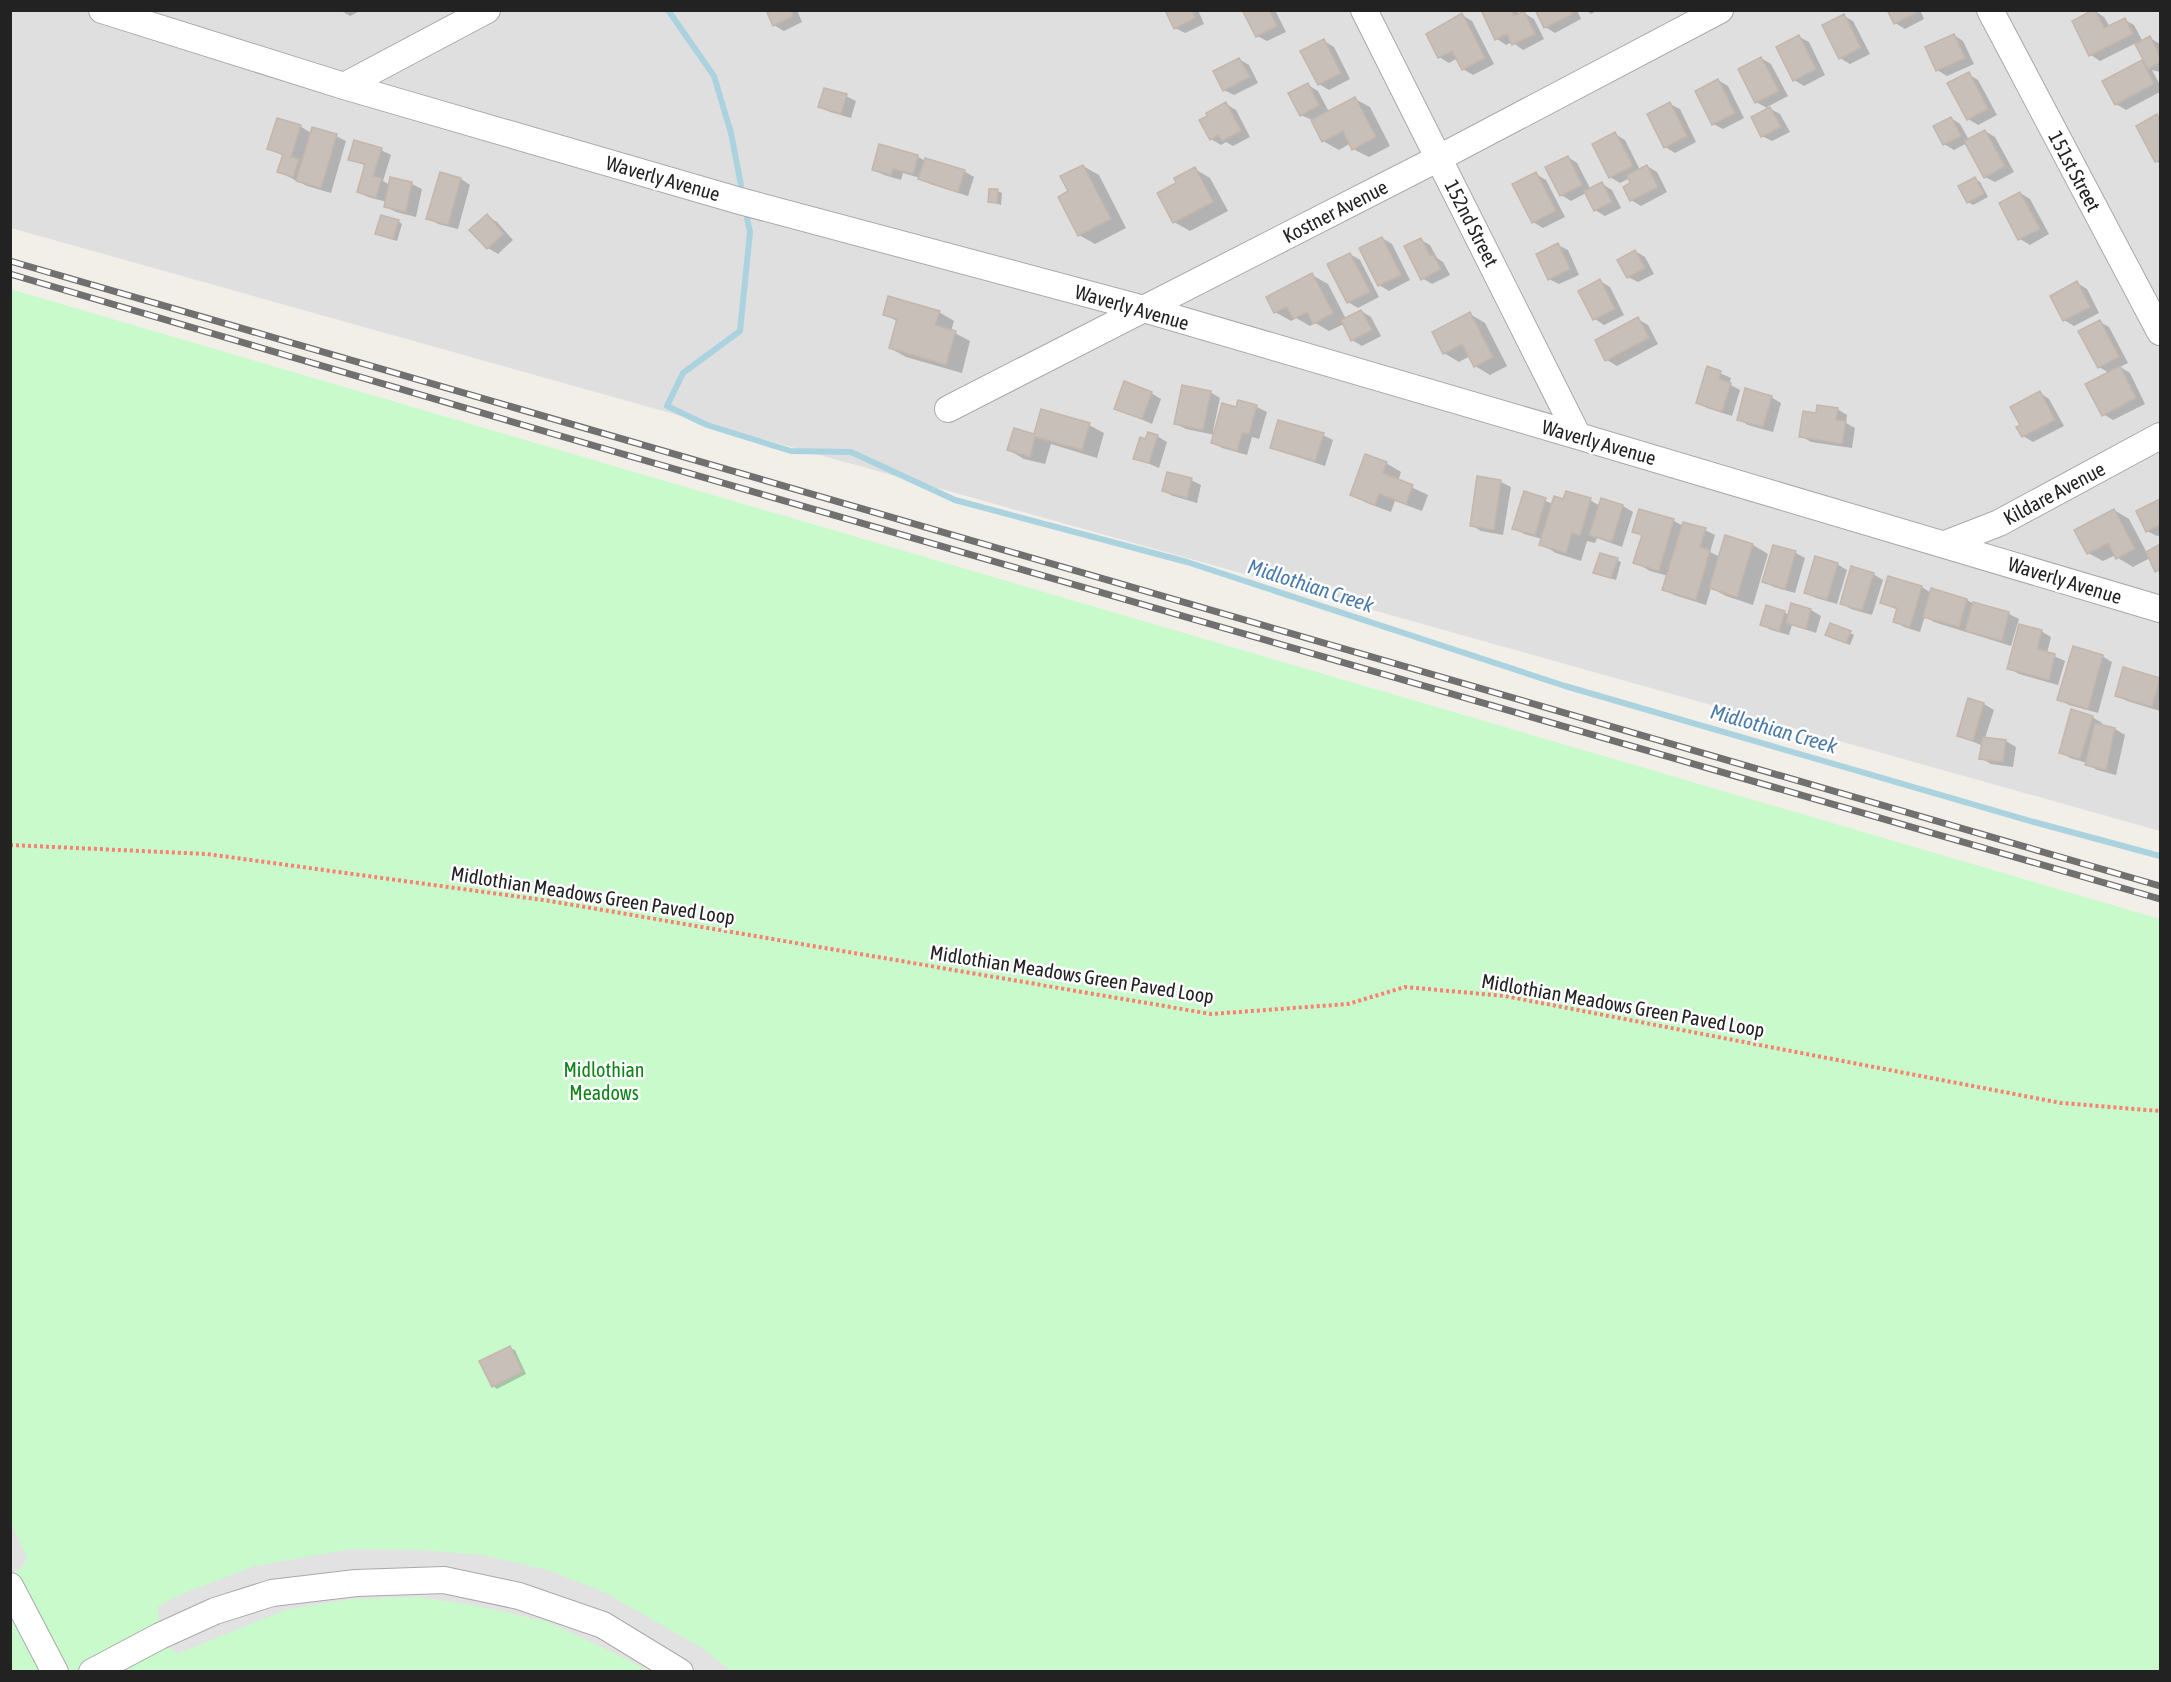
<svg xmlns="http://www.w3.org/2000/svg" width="2171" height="1682" viewBox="0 0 2171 1682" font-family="'Asap Condensed',sans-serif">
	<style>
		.residential { fill: #e0dfdf }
		.park { fill: #c8facc }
		.parking { fill: #e2e2e2 }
		.shadow { fill: #0003 }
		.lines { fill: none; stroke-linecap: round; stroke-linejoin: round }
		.stream { stroke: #aad3df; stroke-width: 6 }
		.building { fill: #c7bfb8; stroke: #c4b6ab; stroke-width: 1.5 }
		.minor-casing { stroke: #a9a9a9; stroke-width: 28 }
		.path { stroke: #fa8072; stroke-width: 4; stroke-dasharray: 3 3; stroke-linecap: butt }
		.minor { stroke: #fff; stroke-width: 26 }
		.rail-casing { stroke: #707070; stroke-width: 7 }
		.rail { stroke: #fff; stroke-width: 4.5; stroke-dasharray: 14; stroke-linecap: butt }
		.labels { text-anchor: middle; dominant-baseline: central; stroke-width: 5; stroke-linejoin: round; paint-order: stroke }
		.street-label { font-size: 20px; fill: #222; stroke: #fff }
		.park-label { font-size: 20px; fill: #0c8416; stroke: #fff }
		.water-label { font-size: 21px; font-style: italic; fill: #4a7aab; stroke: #fff }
	</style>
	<rect width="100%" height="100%" fill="#f2efe9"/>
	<path class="residential" d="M10 11H2160V831L11 228Z"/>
	<path class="park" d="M10 289 2160 919V1671H11Z"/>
	<path class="parking" d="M10 1520 27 1558 21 1569 11 1573Z
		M352 1549 422 1550 483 1555 547 1570 604 1592 702 1648 731 1671H649L614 1653 548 1622 473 1605 417 1597 351 1599 285 1610 177 1654 160 1636 158 1606 184 1593 255 1566Z"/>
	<path class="shadow" d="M340 10H362L350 16Z
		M767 10H797L802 22 784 31 774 25Z
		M1166 10H1198L1204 24 1185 33 1175 28Z
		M1244 10H1275L1286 32 1267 41 1257 36Z
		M1482 10H1517L1519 15 1524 13 1534 19 1544 39 1523 50 1512 42 1506 45 1497 39Z
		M1537 10H1577L1581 19 1555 33 1545 27Z
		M1586 10H1598L1591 14Z
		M1888 10H1920L1924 19 1905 29 1895 23Z
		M2095 11 2104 17 2110 27 2125 20 2134 25 2143 42 2150 38 2160 44V72L2152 70 2160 85V92L2126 110 2116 104 2141 62 2148 66 2136 43 2100 61 2091 55Z
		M1462 15 1472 21 1494 64 1473 75 1463 69 1458 58 1449 63 1439 57Z
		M1844 16 1853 21 1870 54 1850 64 1840 58Z
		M1954 35 1963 41 1974 64 1947 76 1937 70Z
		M1799 37 1809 42 1825 75 1804 86 1794 80Z
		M1324 41 1334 47 1350 79 1329 90 1319 84Z
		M1761 58 1771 64 1788 96 1767 107 1780 114 1790 132 1772 141 1762 136 1769 109 1756 102Z
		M1239 59 1249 65 1258 83 1234 95 1224 90Z
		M1968 74 1978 80 1997 115 1978 125 1968 119Z
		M1718 80 1728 86 1744 118 1723 129 1713 124Z
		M1308 85 1318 91 1329 112 1355 99 1370 107 1390 146 1369 157 1353 149 1351 143 1339 150 1323 141 1312 120 1301 115Z
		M846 96 856 101 851 118 830 112 820 107Z
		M1226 104 1236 110 1250 137 1233 146 1226 142 1221 145 1211 139Z
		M1670 104 1680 109 1696 142 1675 153 1665 147Z
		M2157 116 2160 118V164L2156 161Z
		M1951 118 1960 124 1969 140 1985 131 1995 137 2014 172 1995 182 1985 177 1967 143 1954 150 1944 144Z
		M300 126 311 133 336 136 346 141 331 193 307 186 279 172 284 156 269 149Z
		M1615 134 1625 140 1640 170 1647 166 1657 172 1667 192 1641 206 1631 200 1632 183 1630 178 1620 183 1610 177Z
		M381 150 391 155 383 181 390 185 391 179 412 184 422 189 416 217 396 212 386 207 387 202 368 197 358 192 366 166 350 159Z
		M917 156 925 161 964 171 974 177 968 196 930 184 920 178 903 173 901 180 884 175 874 170Z
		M1568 157 1577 163 1591 190 1602 184 1612 190 1621 208 1605 216 1595 210 1586 193 1571 201 1561 195Z
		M1083 166 1099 175 1126 228 1095 244 1079 235 1070 192Z
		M1195 169 1210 178 1228 211 1190 231 1174 222 1178 183Z
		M1536 174 1546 180 1565 217 1543 228 1533 222Z
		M461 179 470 185 458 229 438 224 428 218Z
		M1975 179 1980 182 1988 197 1973 205 1968 202Z
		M997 191 1002 193 1001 205 989 201Z
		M2020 193 2030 199 2049 234 2030 245 2020 239Z
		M487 216 497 222 513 240 498 254 488 248 471 230Z
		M398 221 402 224 397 241 381 236Z
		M1382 238 1392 244 1410 280 1389 291 1379 285Z
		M1421 240 1430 245 1437 258 1443 262 1450 275 1432 284 1422 278Z
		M1558 245 1568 250 1579 275 1559 284 1549 279Z
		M1635 251 1645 257 1654 274 1638 282 1628 277Z
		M1350 254 1360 260 1379 297 1358 308 1348 302Z
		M1312 275 1328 284 1346 319 1361 311 1371 317 1381 336 1362 346 1352 340 1344 324 1329 331 1315 323 1310 326 1296 318 1291 321 1275 312Z
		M1600 281 1610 287 1624 315 1604 325 1595 319 1580 291Z
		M2077 283 2087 289 2099 313 2074 326 2064 320Z
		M939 312 954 321 951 331 970 341 962 373 906 357 890 348 898 322 885 314Z
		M1470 314 1485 323 1507 366 1490 375 1475 366 1470 356 1459 362 1444 353Z
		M1638 319 1648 325 1658 344 1617 366 1607 360Z
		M2100 322 2109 327 2128 363 2120 367 2130 373 2145 404 2113 420 2103 414 2109 373 2099 367Z
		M1708 368 1731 378 1729 384 1740 390 1732 416 1707 408 1697 402Z
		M1210 392 1220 398 1213 431H1216L1237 409 1239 402 1257 407 1267 412 1259 439 1252 437 1247 455 1222 448 1213 442 1215 435 1186 429 1176 424Z
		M1151 393 1161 399 1152 424 1116 408Z
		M2040 393 2049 399 2064 426 2033 442 2023 436 2022 426Z
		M1771 397 1781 403 1773 432 1748 425 1738 419Z
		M1837 409 1847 415 1846 423 1855 428 1852 448 1811 442 1801 436 1817 415Z
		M1089 425 1104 433 1097 458 1051 444 1045 464 1024 459 1009 450 1035 436Z
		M1323 435 1333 440 1325 466 1282 452 1272 447Z
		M1157 436 1167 442 1159 468 1135 458 1146 441Z
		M1386 463 1401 472 1398 481 1428 495 1422 511 1395 501 1391 512 1367 503 1352 494Z
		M1191 480 1201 485 1197 503 1173 496 1163 491Z
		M1501 482 1511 487 1503 535 1481 531 1471 525Z
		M1525 493 1553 504 1590 500 1600 506 1602 500 1623 506 1633 512 1622 547 1597 538 1595 543 1587 541 1581 561 1556 553 1541 544 1542 539 1524 534 1514 528Z
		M2160 501V535L2157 536 2147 531 2138 512Z
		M2114 510 2129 519 2147 553 2160 547V573L2157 570 2150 558 2133 567 2118 558 2116 555 2103 561 2088 553Z
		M1640 511 1674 521 1683 526 1705 530 1715 535 1710 552 1720 557 1726 537 1753 545 1768 554 1753 605 1726 596 1711 588 1706 605 1674 595 1664 590 1668 576 1650 571 1635 562 1643 536 1634 531Z
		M1774 547 1796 553 1805 558 1795 593 1774 587 1764 581Z
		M1617 560 1621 562 1616 580 1599 575Z
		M1837 564 1847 570 1837 604 1816 598 1806 592Z
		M1873 574 1883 580 1872 615 1851 609 1841 603Z
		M1889 578 1922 587 1931 593 1967 600 1974 604 2009 614 2019 619 2011 646 1934 622 1925 616 1920 632 1904 627 1894 621 1898 610 1882 603Z
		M1792 605 1811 610 1821 616 1816 633 1792 625 1789 635 1771 630 1761 624 1784 612 1789 615Z
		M2041 631 2051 637 2047 653 2065 661 2058 685 2019 674 2009 668Z
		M1850 633 1854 635 1850 645 1831 637Z
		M2102 656 2112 662 2098 713 2069 705 2059 699Z
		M2159 679 2160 711 2127 701 2117 695Z
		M1969 700 1984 704 1994 710 1985 738 2006 741 2016 747 2013 767 1991 764 1981 758 1983 746 1958 735Z
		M2092 717 2102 723 2101 726 2115 729 2125 735 2116 775 2097 770 2087 764V763L2070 758 2061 752Z
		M510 1348 515 1350 526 1374 497 1389 493 1386Z"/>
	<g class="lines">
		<path class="stream" d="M668 10 714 76 731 133 741 185
			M747 218 750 232 740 331 683 373 667 406 707 425 791 451 851 452 955 500 1187 562 1565 686 2034 822 2160 856"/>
	</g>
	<path class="building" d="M766 10H791L793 16 773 26Z
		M1165 10H1192L1195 18 1174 29Z
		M1242 10H1269L1277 26 1256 37Z
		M1481 10H1511L1514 16 1524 11 1535 34 1512 45 1507 34 1495 40Z
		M1535 10H1571L1572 14 1544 28Z
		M1887 10H1914L1916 13 1894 24Z
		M2093 10H2095L2104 28 2125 18 2133 34 2089 56 2072 21Z
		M1462 13 1485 58 1462 70 1452 51 1438 58 1426 34Z
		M1844 14 1861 48 1839 59 1822 25Z
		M1954 34 1965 58 1936 71 1925 47Z
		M1799 35 1816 69 1793 81 1776 47Z
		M2150 36 2160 57V62L2148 69 2135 44Z
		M1324 39 1341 73 1318 85 1300 51Z
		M1761 57 1779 91 1755 103 1738 69Z
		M1239 58 1250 77 1223 91 1213 71Z
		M2142 60 2154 84 2115 105 2102 81Z
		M1969 72 1988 109 1967 120 1947 83Z
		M1718 79 1735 113 1712 125 1695 91Z
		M1308 83 1319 105 1300 116 1288 93Z
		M824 88 847 94 841 114 818 107Z
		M1355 97 1376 137 1352 150 1343 131 1322 142 1311 120Z
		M1226 102 1241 131 1222 141 1219 135 1210 140 1199 120 1207 116 1206 113Z
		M1670 102 1687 136 1664 148 1647 114Z
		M1770 107 1781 127 1761 137 1751 117Z
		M2157 114 2160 121V160L2155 162 2136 126Z
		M1951 117 1961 136 1943 145 1933 126Z
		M277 118 301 125 291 157 299 159 293 177 277 172 283 154 267 149Z
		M312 127 337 134 321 188 296 181Z
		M1985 130 2005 166 1984 178 1964 141Z
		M1615 132 1633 166 1609 178 1592 144Z
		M354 140 382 148 373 176 382 178 376 198 357 192 365 164 348 160Z
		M879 144 918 155 913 174 893 169 891 175 872 170Z
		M1568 156 1582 185 1560 196 1545 167Z
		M925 158 965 170 958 192 918 179Z
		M1083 165 1111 219 1078 236 1058 197 1068 191 1060 176Z
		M1647 165 1658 187 1630 201 1623 187 1630 183 1627 175Z
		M1195 167 1213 202 1173 223 1157 193 1176 183 1174 178Z
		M440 172 461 178 448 225 426 219Z
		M1536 172 1556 211 1532 223 1512 184Z
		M390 177 412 182 406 212 384 207Z
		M1975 177 1984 194 1967 203 1958 186Z
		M1602 182 1612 202 1594 211 1584 191Z
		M989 189H998L997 203 988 202Z
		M2020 192 2040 229 2018 240 1999 203Z
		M487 214 504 234 487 249 469 230Z
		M381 215 399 220 393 239 375 234Z
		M1382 237 1401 275 1378 286 1359 248Z
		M1421 238 1430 256 1433 254 1441 269 1421 280 1404 246Z
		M1558 243 1570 269 1548 280 1536 254Z
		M1635 250 1645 268 1627 278 1617 260Z
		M1350 253 1370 292 1347 303 1327 264Z
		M1312 273 1333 313 1313 324 1307 312 1293 319 1287 307 1274 313 1266 297Z
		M1600 279 1615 309 1593 320 1578 291Z
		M2077 281 2090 307 2063 321 2050 296Z
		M888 296 940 311 935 325 956 331 946 365 889 348 897 319 883 315Z
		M1361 310 1372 330 1351 341 1341 320Z
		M1470 312 1493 357 1474 367 1462 344 1443 354 1432 332Z
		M1638 317 1649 338 1605 361 1595 340Z
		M2100 320 2119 357 2098 368 2078 331Z
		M1707 366 1721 371 1719 379 1731 383 1722 412 1696 403Z
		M2120 366 2136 398 2102 416 2085 384Z
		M1124 381 1152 392 1142 419 1114 409Z
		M1182 385 1211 391 1203 430 1174 424Z
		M1745 388 1772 396 1763 427 1737 420Z
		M2040 391 2055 420 2022 437 2016 427 2020 425 2010 407Z
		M1238 400 1257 405 1249 434 1242 433 1237 451 1211 443 1222 403 1236 407Z
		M1817 405 1838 408 1836 420 1846 421 1842 444 1799 437 1803 411 1816 413Z
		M1041 409 1090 423 1082 450 1035 437 1030 457 1007 450 1014 428 1034 434Z
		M1278 420 1324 433 1315 461 1270 448Z
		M1148 432 1158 435 1149 463 1133 459 1140 437 1145 439Z
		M1365 454 1387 462 1383 473 1413 485 1406 504 1379 494 1375 505 1350 495Z
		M1167 472 1192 478 1187 498 1162 491Z
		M1477 476 1501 480 1494 530 1470 526Z
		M1524 491 1546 498 1535 535 1512 529Z
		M1566 491 1591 498 1580 536 1572 533 1566 553 1539 545 1554 496 1563 499Z
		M1601 498 1623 505 1612 542 1589 535Z
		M2160 499V525L2146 532 2136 511Z
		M1639 509 1674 519 1659 571 1633 563 1642 535 1632 532Z
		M2114 509 2135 549 2116 559 2108 543 2087 554 2074 530Z
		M1683 522 1706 528 1700 547 1710 550 1696 600 1662 590Z
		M1725 535 1753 544 1737 597 1709 588Z
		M2160 544V569L2155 572 2146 552Z
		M1773 545 1796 551 1785 589 1762 582Z
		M1600 553 1618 558 1611 578 1593 573Z
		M1815 556 1838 563 1827 600 1804 593Z
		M1851 566 1874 573 1862 610 1840 604Z
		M1888 576 1922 586 1910 627 1893 622 1897 608 1880 603Z
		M1931 588 1967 599 1959 627 1923 617Z
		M1973 602 2009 612 2002 641 1965 631Z
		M1791 603 1811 609 1806 629 1786 623Z
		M1766 605 1785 611 1779 631 1760 625Z
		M1830 623 1851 631 1846 643 1825 635Z
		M2019 624 2042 630 2037 649 2055 654 2049 680 2007 669Z
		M2073 646 2103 655 2088 709 2057 700Z
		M2123 667 2160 678 2152 707 2115 696Z
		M1968 698 1984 703 1973 741 1957 736Z
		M2071 709 2093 716 2080 759 2059 753Z
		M2095 723 2115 728 2106 770 2085 765Z
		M1983 737 2006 740 2003 762 1979 759Z
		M510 1346 523 1372 492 1387 479 1361Z"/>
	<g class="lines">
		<g class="minor-casing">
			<path id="minor" d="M102 10 344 86 740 201 1144 309 1578 436 2160 609
				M1364 10 1578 436
				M1990 10 2160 332
				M344 86 487 10
				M948 409 1439 158 1720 10
				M1945 544 1999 523 2160 436
				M10 1586 55 1672
				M92 1672 160 1636 215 1611 272 1593 356 1583 444 1580 519 1596 603 1625 680 1672"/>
		</g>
		<path class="path" d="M10 845 207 854 550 901 1211 1014 1348 1004 1405 987 1505 996 2061 1103 2160 1111"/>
		<use href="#minor" class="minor"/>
		<g class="rail-casing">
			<path id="rail" d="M10 261 2160 886
				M10 274 564 437 2160 899"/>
		</g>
		<use href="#rail" class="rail"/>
	</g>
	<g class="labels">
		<g class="street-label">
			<text transform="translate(2075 171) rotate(62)">151st Street</text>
			<text transform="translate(663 178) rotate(16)">Waverly Avenue</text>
			<text transform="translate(1335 211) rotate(-27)">Kostner Avenue</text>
			<text transform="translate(1472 223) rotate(63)">152nd Street</text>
			<text transform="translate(1132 307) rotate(16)">Waverly Avenue</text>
			<text transform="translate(1599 442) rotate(16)">Waverly Avenue</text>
			<text transform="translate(2054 493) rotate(-28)">Kildare Avenue</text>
			<text transform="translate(2065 580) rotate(17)">Waverly Avenue</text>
			<text transform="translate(593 895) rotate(9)">Midlothian Meadows Green Paved Loop</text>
			<text transform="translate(1072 974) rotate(9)">Midlothian Meadows Green Paved Loop</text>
			<text transform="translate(1623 1005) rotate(10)">Midlothian Meadows Green Paved Loop</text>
		</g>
		<g class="park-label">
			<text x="604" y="1069">Midlothian<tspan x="604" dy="23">Meadows</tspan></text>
		</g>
		<g class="water-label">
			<text transform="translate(1311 585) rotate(18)">Midlothian Creek</text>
			<text transform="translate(1774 728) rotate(16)">Midlothian Creek</text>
		</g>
	</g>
	<rect width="2171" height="1682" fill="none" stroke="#222222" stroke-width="24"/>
</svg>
